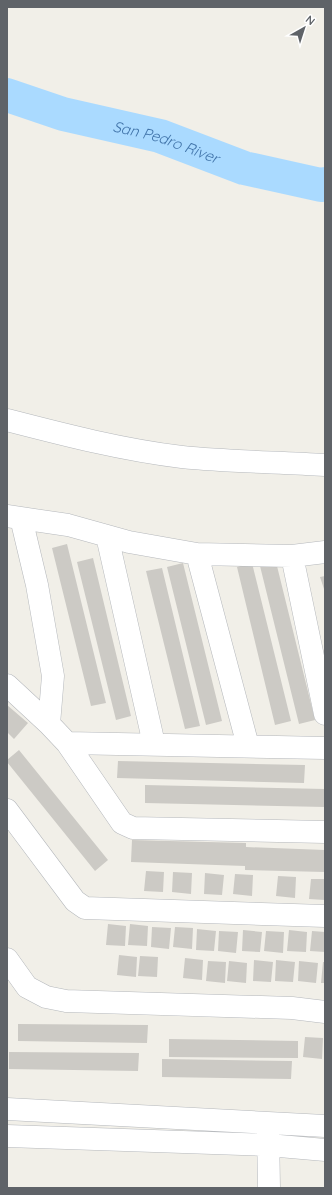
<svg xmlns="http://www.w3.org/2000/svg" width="332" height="1195" viewBox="0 0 332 1195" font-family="Quicksand,sans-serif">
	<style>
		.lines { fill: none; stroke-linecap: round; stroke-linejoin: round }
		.river { stroke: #aadaff; stroke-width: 34 }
		.building { fill: #cccac5 }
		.minor-casing { stroke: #b5b8bc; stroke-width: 23 }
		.minor { stroke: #fff; stroke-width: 22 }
		.labels { text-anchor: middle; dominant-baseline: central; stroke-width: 3.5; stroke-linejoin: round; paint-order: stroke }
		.water-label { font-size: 15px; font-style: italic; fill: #4174aa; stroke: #fff }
	</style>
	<rect width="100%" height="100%" fill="#f1efe8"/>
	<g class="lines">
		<path class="river" id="s1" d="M7 95 63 114 160 136 244 168 321 185 325 184"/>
	</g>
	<path class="building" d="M67 544 106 703 91 706 52 548Z
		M93 558 131 716 116 720 77 562Z
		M276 562 315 720 299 724 260 566Z
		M183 563 222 721 206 725 167 567Z
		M252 563 291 721 275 725 237 567Z
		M162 568 200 726 185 729 146 571Z
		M325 576V592L320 577Z
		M7 705 28 723 14 739 7 732Z
		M19 750 108 860 95 871 7 762V760Z
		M118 761 305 765 304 783 117 778Z
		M145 785 325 789V807L145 803Z
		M132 840 246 843V847L325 850V872L245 870V866L131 862Z
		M146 871 164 872 163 892 144 891Z
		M173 872 192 873 191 894 172 892Z
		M205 873 224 875 222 895 204 894Z
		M235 874 253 875 252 896 233 894Z
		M278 876 296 877 295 898 276 896Z
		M311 879H325V900L309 899Z
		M108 924 126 926 125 946 106 945Z
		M130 924 148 926 147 946 128 945Z
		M152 927 171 928 169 949 151 947Z
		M175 927 193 928 192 949 173 947Z
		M197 929 216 931 214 951 196 950Z
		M243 930 262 932 260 952 242 951Z
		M289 930 307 932 306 952 287 951Z
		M219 931 238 932 236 953 218 951Z
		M266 931 284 932 283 953 264 951Z
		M312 931 325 932V952L310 951Z
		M119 955 137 957 136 977 117 975Z
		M140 956 158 957 157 977 138 976Z
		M185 958 203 960 202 980 183 978Z
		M254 960 273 962 271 982 253 981Z
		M276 960 295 962 293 982 275 981Z
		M208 961 226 962 225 983 206 981Z
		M229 961 247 963 246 983 227 981Z
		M299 961 318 963 316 983 298 981Z
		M323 962H325V983H321Z
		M18 1024 148 1025 147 1043 18 1041Z
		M305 1037 323 1038 322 1059 303 1057Z
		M169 1039 298 1041V1058L169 1057Z
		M9 1052 139 1053 138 1071 9 1069Z
		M162 1059 292 1061 291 1079 162 1077Z"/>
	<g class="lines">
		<g class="minor-casing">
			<path id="minor" d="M7 420C65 435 123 450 182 457 230 462 278 462 325 465
				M7 516 68 525 129 542 197 554 292 556 325 552
				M21 518 37 585 53 676 49 724
				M107 536 154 744
				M197 554 248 746
				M292 556 325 714
				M7 685 49 724 67 743 122 823 133 828 325 832
				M67 743 325 748
				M7 810 75 901 85 908 325 916
				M7 959 27 987 46 997 66 1001 292 1008 325 1012
				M7 1109 325 1126
				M268 1130 269 1188
				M7 1136 268 1145 325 1150"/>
		</g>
		<use href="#minor" class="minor"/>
	</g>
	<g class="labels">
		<g class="water-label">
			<text stroke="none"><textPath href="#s1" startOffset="166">San Pedro River</textPath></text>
		</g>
	</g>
	<rect width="332" height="1195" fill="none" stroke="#5f6368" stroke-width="16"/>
	<g transform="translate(304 28) rotate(39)" stroke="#ffffff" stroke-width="3" paint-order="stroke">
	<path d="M0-3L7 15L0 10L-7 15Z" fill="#5f6368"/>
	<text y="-6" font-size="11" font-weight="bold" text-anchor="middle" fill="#5f6368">N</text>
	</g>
</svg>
